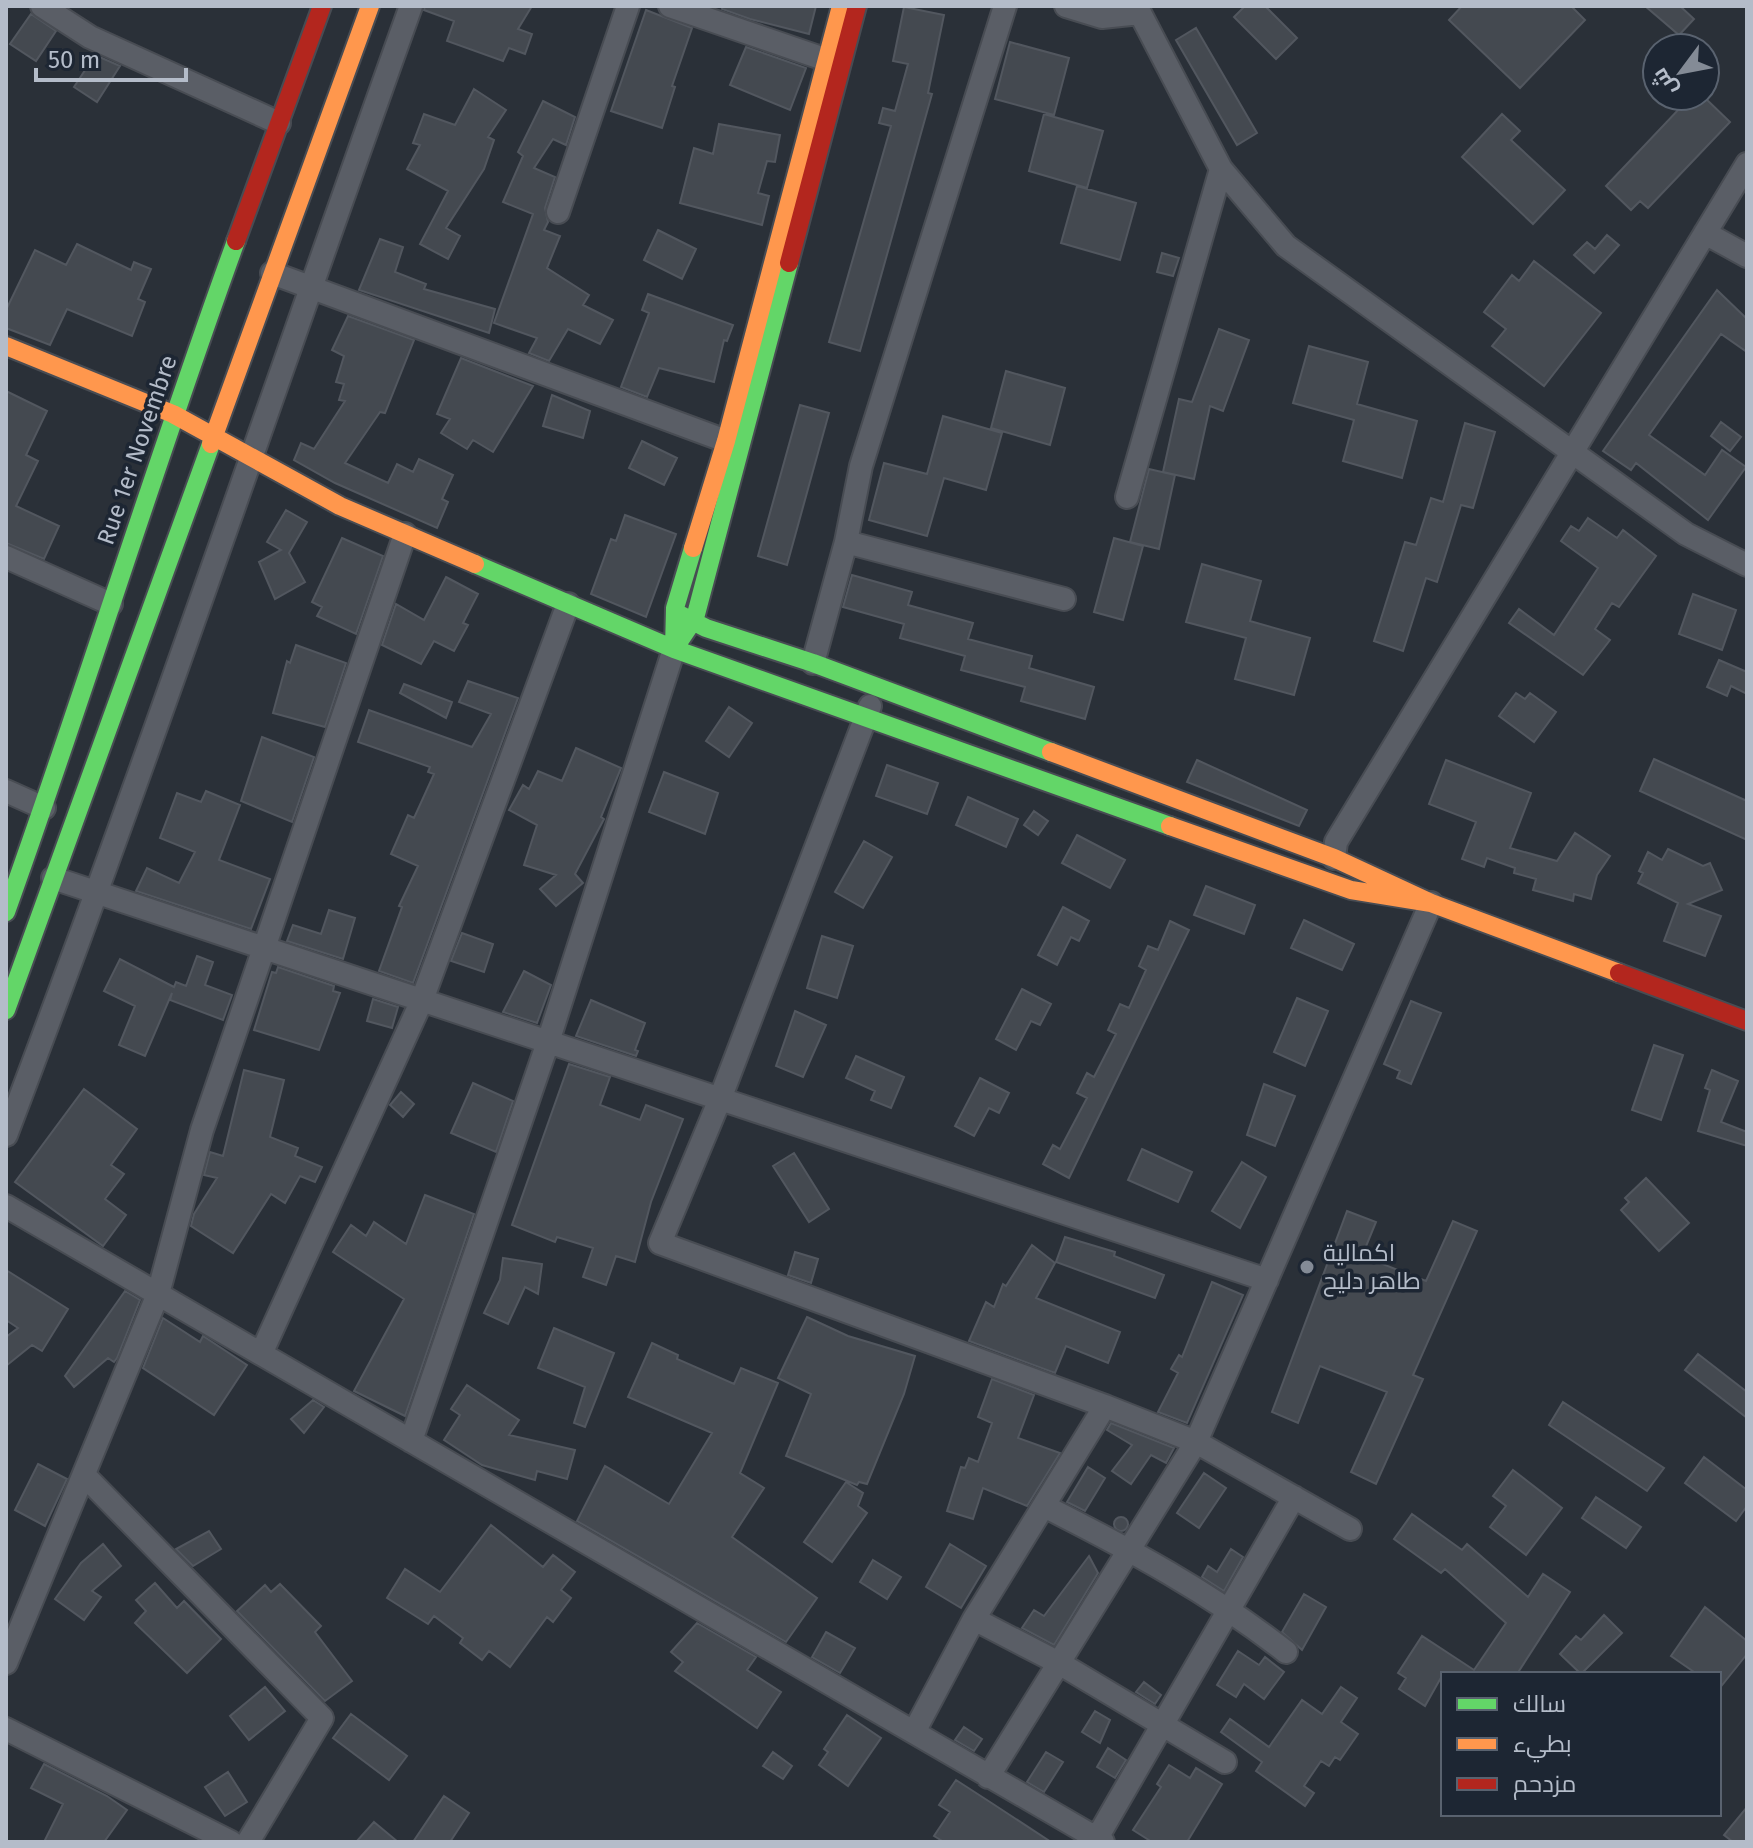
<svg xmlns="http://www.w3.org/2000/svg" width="1753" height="1848" viewBox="0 0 1753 1848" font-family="'Fira Sans',Cairo,sans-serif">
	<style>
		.building { fill: #444950; stroke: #52575f; stroke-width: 2 }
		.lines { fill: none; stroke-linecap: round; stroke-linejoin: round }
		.street-casing { stroke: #484c53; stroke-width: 26 }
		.fast-casing { stroke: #484c53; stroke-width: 22 }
		.slow-casing { stroke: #484c53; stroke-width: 22 }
		.jam-casing { stroke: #484c53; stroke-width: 22 }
		.street { stroke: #5a5e66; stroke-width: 22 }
		.fast { stroke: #63d668; stroke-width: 18 }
		.slow { stroke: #ff974d; stroke-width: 18 }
		.jam { stroke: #b3261e; stroke-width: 18 }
		.poi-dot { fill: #848b96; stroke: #1d2633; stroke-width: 3 }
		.labels { text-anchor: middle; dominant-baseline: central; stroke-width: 7; stroke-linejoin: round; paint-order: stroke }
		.street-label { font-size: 24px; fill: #b4bcc9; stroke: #1d2633 }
		.poi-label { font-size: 24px; fill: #b4bcc9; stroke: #1d2633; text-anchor: start }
	</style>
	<rect width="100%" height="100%" fill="#2a3038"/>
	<path class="building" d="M425 6H532L518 29 532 34 525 54 509 48 503 61 447 41 454 21 424 10Z
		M723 6H816L809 34 750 19 722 9Z
		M1245 6H1265L1297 38 1276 59 1234 17Z
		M1462 6H1571L1585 20 1520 88 1449 20Z
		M1645 6H1680L1694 19 1679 35Z
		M904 7 944 15 928 93 932 94 860 351 829 342 891 126 879 123 883 108 895 111 908 64 893 61Z
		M646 10 692 28 672 86 675 87 662 128 611 111Z
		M31 14 56 31 36 61 10 44Z
		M1196 28 1257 133 1237 145 1176 40Z
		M1010 42 1069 58 1054 115 995 99Z
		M746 47 806 68 790 110 730 85Z
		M95 55 120 66 97 102 74 87Z
		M474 89 506 110 488 137 494 140 484 169 446 228 460 236 448 259 420 244 448 191 407 169 420 145 413 143 424 114 455 125Z
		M1668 96H1703L1730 122 1648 208 1640 201 1631 210 1606 186 1680 108Z
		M543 101 575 117 566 145 553 139 534 168 555 177 545 208 548 222 544 230 560 236 547 268 589 295 583 305 613 320 600 344 568 329 549 361 529 353 537 338 494 323 533 214 503 202 523 156 518 152Z
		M1044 114 1103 131 1087 188 1029 171Z
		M1502 114 1520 131 1511 140 1565 190 1533 224 1462 157Z
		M719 124 780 135 775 162 767 161 758 193 769 196 762 225 680 203 694 148 713 154Z
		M1077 186 1136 203 1120 260 1061 243Z
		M658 230 696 249 682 279 644 260Z
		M1607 235 1619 245 1594 273 1574 255 1587 242 1595 249Z
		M380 239 403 247 395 272 426 284 424 289 495 309 489 333 359 290Z
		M77 244 131 270 134 262 151 269 138 299 145 302 132 336 67 309 50 345 6 328V310L35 250 66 265Z
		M1162 253 1179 258 1173 276 1157 272Z
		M1534 261 1601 313 1544 386 1492 346 1506 329 1484 312 1512 275 1519 281Z
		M1717 290 1747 319V352L1721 334 1649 435 1705 475 1722 450 1746 467 1708 520 1636 463 1631 470 1603 451Z
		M648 294 733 325 727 341 724 340 714 382 659 368 647 397 621 387 649 313 642 310Z
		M348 316 414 340 385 413 380 412 345 463 388 483 397 464 413 472 419 459 453 475 442 499 448 502 437 528 335 483 294 460 301 443 314 449 345 401 339 400 344 384 336 382 344 356 332 350Z
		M1219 329 1249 340 1223 411 1210 406 1194 479 1163 472 1179 399 1192 402Z
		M1309 346 1368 362 1357 404 1417 421 1402 478 1343 461 1354 420 1293 403Z
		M461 358 533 386 493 452 473 440 467 449 441 433 450 419 437 414Z
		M1006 371 1065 388 1050 445 991 428Z
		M6 391 47 411 26 455 38 461 16 506 59 526 44 559 6 543Z
		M552 395 590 411 583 438 543 426Z
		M800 405 829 413 787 565 758 556Z
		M943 416 1002 433 986 490 944 478 927 536 869 520 884 463 927 474Z
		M1721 422 1741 437 1730 451 1711 436Z
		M1465 423 1495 432 1473 508 1461 505 1437 582 1426 578 1403 651 1374 641 1405 542 1416 545 1431 498 1443 502Z
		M642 441 677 458 664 485 629 468Z
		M1149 469 1175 475 1159 549 1130 542Z
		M286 510 307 522 289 553 305 582 275 599 259 562 281 550 267 542Z
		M625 515 676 534 646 617 591 594 611 539 616 541Z
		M1588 518 1617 538 1623 530 1656 556 1619 607 1612 603 1595 629 1610 640 1583 675 1509 623 1519 609 1554 635 1598 568 1561 541 1571 526 1579 531Z
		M342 538 383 556 356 634 317 616 322 607 312 602Z
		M1114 538 1143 546 1123 620 1094 612Z
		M1202 564 1261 581 1250 621 1310 638 1294 695 1235 679 1246 638 1186 622Z
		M852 575 912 592 908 605 973 623 968 639 1032 656 1029 668 1094 687 1085 719 1021 701 1025 687 961 670 965 656 900 638 904 624 843 607Z
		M446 577 478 594 463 623 468 625 454 651 434 641 421 664 382 645 396 604 424 620Z
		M1693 594 1736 610 1722 650 1679 634Z
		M296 645 346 663 325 727 273 713 287 661 290 663Z
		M1719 660 1747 672V694L1731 686 1727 696 1707 687Z
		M468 681 518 698 413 983 379 971 402 907 399 906 418 866 391 854 408 815 414 818 434 774 428 772 430 767 358 742 369 710 472 747 491 714 459 702Z
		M404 684 452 702 446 718 400 693Z
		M1516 693 1525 699 1530 693 1556 712 1534 742 1499 716Z
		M729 707 752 723 729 757 706 741Z
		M262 737 314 757 292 822 241 801Z
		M576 748 621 768 601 817 604 819 575 874 583 883 556 906 540 889 556 875 524 865 537 825 509 810 523 785 529 789 538 771 562 781Z
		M1654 759 1747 801V840L1640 791Z
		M1197 760 1307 810 1299 826 1187 782Z
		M1446 760 1531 793 1510 848 1557 861 1575 833 1610 856 1597 875 1591 899 1574 894 1573 901 1533 890 1536 879 1514 873 1515 868 1487 858 1484 867 1462 859 1476 822 1429 804Z
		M887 765 938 783 927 814 876 796Z
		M664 772 718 793 705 834 649 812Z
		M206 791 240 805 219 860 270 879 251 929 136 891 147 868 179 883 195 852 160 838 177 793 201 802Z
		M968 797 1018 819 1006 847 956 825Z
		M1034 811 1048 821 1038 835 1024 825Z
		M1077 835 1125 860 1110 888 1062 863Z
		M864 841 892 857 863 908 835 892Z
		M1668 849 1703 866 1710 863 1722 890 1688 904 1721 916 1705 956 1664 941 1678 903 1638 883 1643 873 1639 871 1648 852 1662 860Z
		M1206 886 1255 905 1244 934 1194 915Z
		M1063 907 1089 921 1079 941 1071 937 1057 965 1038 955Z
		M329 910 355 918 343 959 287 941 293 925 321 934Z
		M1304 920 1354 944 1342 970 1291 948Z
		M1170 921 1189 930 1069 1178 1043 1164 1053 1145 1060 1149 1087 1098 1077 1093 1087 1073 1094 1077 1116 1034 1108 1030 1120 1004 1129 1008 1146 970 1139 966 1148 946 1158 950Z
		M462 933 493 944 484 972 451 961Z
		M822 936 853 946 837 998 807 988Z
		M197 956 213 962 205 985 232 995 223 1020 170 1000 172 993 145 1056 119 1045 135 1006 104 991 120 959 174 987 176 982 186 986Z
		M278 967 334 986 333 991 340 993 319 1050 254 1030 272 972 276 973Z
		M524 971 551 985 537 1023 503 1012Z
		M1022 989 1051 1004 1040 1025 1031 1021 1016 1050 996 1039Z
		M1297 998 1328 1011 1305 1066 1274 1052Z
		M373 999 398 1007 392 1028 367 1021Z
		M591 1000 645 1023 635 1050 638 1051 636 1056 576 1036Z
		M1411 1001 1441 1013 1411 1084 1397 1078 1400 1071 1384 1064Z
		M795 1011 826 1025 803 1077 776 1066Z
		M1654 1045 1683 1055 1661 1120 1632 1110Z
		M856 1056 904 1077 891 1108 871 1100 875 1091 846 1078Z
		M569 1064 610 1077 600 1105 640 1120 646 1105 683 1119 651 1202 635 1262 616 1256 606 1285 583 1277 593 1248 557 1237 555 1242 512 1225Z
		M244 1070 284 1080 270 1137 298 1148 295 1156 322 1167 315 1182 300 1176 285 1203 271 1194 233 1253 191 1226 194 1214 217 1178 204 1175 210 1152 223 1156Z
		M1712 1070 1738 1081 1721 1122 1747 1132V1146L1698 1131 1710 1090 1705 1088Z
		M980 1078 1009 1093 999 1113 989 1108 974 1136 955 1126Z
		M473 1083 513 1101 496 1152 451 1133Z
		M1264 1084 1295 1096 1275 1146 1247 1135Z
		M84 1089 137 1129 111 1165 124 1174 105 1199 126 1215 103 1246 15 1182Z
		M401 1092 414 1104 403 1117 390 1105Z
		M1142 1149 1192 1172 1178 1202 1128 1180Z
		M794 1153 829 1209 809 1222 773 1166Z
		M1242 1162 1266 1177 1240 1228 1212 1211Z
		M1646 1178 1689 1223 1659 1251 1621 1210 1629 1202 1625 1198Z
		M425 1195 474 1214 405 1416 354 1391 404 1299 333 1252 351 1225 366 1236 374 1222 406 1244Z
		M1347 1211 1376 1222 1362 1256 1426 1281 1453 1221 1477 1231 1413 1375 1423 1379 1376 1484 1351 1472 1387 1392 1320 1366 1298 1423 1272 1412Z
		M1065 1237 1115 1252 1114 1256 1164 1275 1155 1298 1056 1262Z
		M1032 1245 1055 1263 1036 1298 1120 1332 1108 1363 1066 1346 1055 1373 969 1341 986 1302 994 1307 1003 1284 1006 1286Z
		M795 1252 818 1259 811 1283 788 1275Z
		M503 1258 542 1264 538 1294 525 1287 508 1324 484 1313 500 1280Z
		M6 1270 68 1309 42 1351 32 1345 6 1366V1337L18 1328 6 1320Z
		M1212 1282 1243 1295 1187 1423 1158 1412 1178 1373 1171 1369 1179 1355 1182 1357Z
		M125 1291 140 1300 117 1358 114 1362 108 1358 74 1387 65 1376Z
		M807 1317 848 1336 915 1356 904 1394 867 1484 859 1482 857 1485 786 1456 811 1394 778 1378Z
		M163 1318 200 1342 203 1336 247 1365 214 1415 143 1368Z
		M554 1328 614 1353 585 1427 574 1423 585 1387 538 1368Z
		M652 1343 678 1355 677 1359 734 1384 741 1368 778 1383 740 1473 764 1488 732 1537 817 1598 786 1642 577 1521 605 1466 669 1504 712 1433 628 1397Z
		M1698 1354 1747 1392V1418L1685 1370Z
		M992 1379 1034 1395 1018 1438 1060 1453 1027 1506 983 1488 973 1519 947 1511 961 1467 965 1468 969 1458 978 1462 992 1423 978 1417Z
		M467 1385 519 1420 509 1435 575 1450 567 1479 537 1471 535 1480 482 1465 444 1440 460 1415 451 1409Z
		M313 1400 324 1407 304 1433 291 1419Z
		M1563 1402 1664 1468 1647 1491 1549 1425Z
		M1111 1423 1174 1448 1166 1463 1151 1455 1131 1484 1112 1471 1132 1445 1107 1430Z
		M1704 1457 1747 1490V1506L1736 1521 1685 1483Z
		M38 1464 67 1479 45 1526 15 1510Z
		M1088 1467 1105 1478 1085 1511 1067 1502Z
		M1513 1470 1562 1508 1526 1555 1490 1527 1506 1506 1493 1496Z
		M1204 1473 1226 1488 1199 1528 1177 1513Z
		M846 1482 863 1493 858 1506 867 1513 832 1562 804 1542Z
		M1596 1497 1641 1527 1626 1548 1582 1518Z
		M1412 1514 1462 1550 1467 1544 1528 1597 1543 1574 1570 1592 1517 1674H1443L1425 1706 1399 1689 1406 1678 1398 1673 1422 1636 1474 1670 1506 1623 1445 1569 1441 1573 1394 1539Z
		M1114 1524a7 7 0 1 1 14 0a7 7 0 1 1-14 0Z
		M491 1525 543 1567 553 1555 575 1572 561 1590 571 1598 553 1622 547 1617 510 1667 489 1651 482 1660 460 1643 463 1638 434 1616 428 1624 387 1598 405 1569 440 1592Z
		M209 1531 221 1549 193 1566 176 1549Z
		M103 1544 121 1566 92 1591 101 1597 84 1620 55 1599 81 1563Z
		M950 1544 986 1566 961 1608 926 1587Z
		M1231 1549 1243 1557 1224 1591 1202 1577 1208 1566 1217 1572Z
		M1089 1556 1098 1573 1054 1645 1022 1628 1034 1610 1044 1616Z
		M873 1560 901 1577 887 1599 860 1582Z
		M155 1583 177 1608 184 1601 221 1639 187 1673 135 1623 146 1611 136 1600Z
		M280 1584 321 1626 315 1632 352 1681 325 1701 237 1611 265 1585 271 1592Z
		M1304 1594 1326 1607 1302 1650 1282 1632Z
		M1705 1607 1747 1641V1654L1719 1689V1674H1697L1671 1656Z
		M1604 1615 1622 1633 1581 1674 1560 1654 1576 1636 1581 1640Z
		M697 1623 756 1657 747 1670 781 1692 757 1728 675 1671 683 1662 671 1652Z
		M826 1632 855 1648 840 1673 812 1657Z
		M1238 1651 1259 1665 1265 1657 1284 1672 1264 1699 1244 1684 1236 1697 1217 1685Z
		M1144 1682 1161 1695 1155 1704 1136 1692Z
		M265 1687 285 1711 249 1740 230 1716Z
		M1341 1687 1357 1698 1341 1722 1358 1734 1340 1760 1335 1757 1329 1766 1321 1761 1304 1786 1314 1793 1305 1806 1256 1771 1262 1762 1221 1732 1230 1719 1269 1747 1302 1700 1322 1714Z
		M1095 1711 1110 1720 1100 1743 1082 1732Z
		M351 1714 407 1756 389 1780 333 1738Z
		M847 1715 881 1738 848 1786 819 1765 828 1752 824 1749Z
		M964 1727 982 1739 974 1751 955 1740Z
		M1108 1748 1126 1760 1115 1778 1097 1767Z
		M773 1752 792 1766 783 1779 763 1766Z
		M1046 1752 1063 1762 1044 1792 1027 1782Z
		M44 1764 107 1796 127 1810 104 1842H44L63 1804 31 1788Z
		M1169 1765 1190 1778 1196 1768 1222 1784 1187 1842H1152L1133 1830 1161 1787 1157 1784Z
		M228 1772 247 1802 225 1816 205 1787Z
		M956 1780 990 1802 1051 1842H944L934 1836 950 1812 939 1805Z
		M444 1796 469 1813 450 1842H413Z
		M1747 1807V1842H1733L1724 1835Z
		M374 1822 398 1842H356Z"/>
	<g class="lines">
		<g class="street-casing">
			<path id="street" d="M42 6 90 37 279 123
				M670 6 827 60
				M1066 6 1102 17 1140 13
				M1140 13 1221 169 1286 246 1686 534 1747 565
				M558 212 628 6
				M1705 233 1747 256
				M272 273 726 441
				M1127 497 1221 169
				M846 542 1064 599
				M6 557 111 604
				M813 663 846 542 861 466 1005 6
				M870 706 720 1099 660 1243 1105 1406
				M6 791 44 808
				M1334 858 1336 842 1747 164
				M53 878 1267 1280
				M6 1135C148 762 276 382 411 6
				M6 1206 1103 1842
				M261 1354 422 1000 568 604
				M411 1441 548 1042 674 649
				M84 1475 322 1718 248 1842
				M1044 1506C1129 1549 1211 1593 1286 1652
				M974 1619 1059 1663 1225 1762
				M6 1663 158 1294 202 1130 405 534
				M6 1729 231 1842
				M914 1732 974 1619 1105 1406 1196 1442 1350 1529
				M988 1777 1196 1442 1431 903
				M1097 1838 1294 1497"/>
		</g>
		<g class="fast-casing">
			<path id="fast" d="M693 548 675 608 674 649 695 618 789 263
				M475 564 674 649 1170 826
				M677 613 706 628 813 663 1051 752
				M6 912C86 689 155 463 236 241
				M6 1010 211 444"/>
		</g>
		<g class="slow-casing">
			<path id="slow" d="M6 346 173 414 340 506 475 564
				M211 444 370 6
				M693 548 726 441 841 6
				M1051 752 1334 858 1431 903 1619 973
				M1170 826 1351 890 1431 903"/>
		</g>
		<g class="jam-casing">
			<path id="jam" d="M236 241 322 6
				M789 263 857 6
				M1619 973 1747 1021"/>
		</g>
		<use href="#street" class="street"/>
		<use href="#fast" class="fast"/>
		<use href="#slow" class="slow"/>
		<use href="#jam" class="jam"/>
	</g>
	<circle class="poi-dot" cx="1307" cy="1267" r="8"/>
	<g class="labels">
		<g class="street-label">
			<text transform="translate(137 450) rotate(-71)">Rue 1er Novembre</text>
		</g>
		<g class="poi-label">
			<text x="1323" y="1253">اكمالية<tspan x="1323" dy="28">طاهر دليح</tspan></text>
		</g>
	</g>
	<rect width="1753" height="1848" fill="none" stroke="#b4bcc9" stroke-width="16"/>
	<rect x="1441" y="1672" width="280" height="144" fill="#1d2633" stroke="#59626f" stroke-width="2"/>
	<rect x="1457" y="1698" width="40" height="12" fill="#63d668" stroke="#59626f" stroke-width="2"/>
	<text x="1513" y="1712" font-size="24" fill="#b4bcc9">سالك</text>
	<rect x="1457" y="1738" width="40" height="12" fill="#ff974d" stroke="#59626f" stroke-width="2"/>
	<text x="1513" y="1752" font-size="24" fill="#b4bcc9">بطيء</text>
	<rect x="1457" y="1778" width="40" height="12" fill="#b3261e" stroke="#59626f" stroke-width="2"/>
	<text x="1513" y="1792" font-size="24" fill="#b4bcc9">مزدحم</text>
	<g transform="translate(1681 72) rotate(238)"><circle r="38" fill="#1d2633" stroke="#59626f" stroke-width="2"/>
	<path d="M0-6L14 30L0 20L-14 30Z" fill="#848b96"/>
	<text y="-12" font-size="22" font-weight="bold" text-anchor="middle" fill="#b4bcc9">ش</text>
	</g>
	<path d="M36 68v12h150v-12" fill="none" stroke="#b4bcc9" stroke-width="4"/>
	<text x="48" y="68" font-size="24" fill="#b4bcc9" stroke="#1d2633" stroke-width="6" paint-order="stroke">50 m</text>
</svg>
